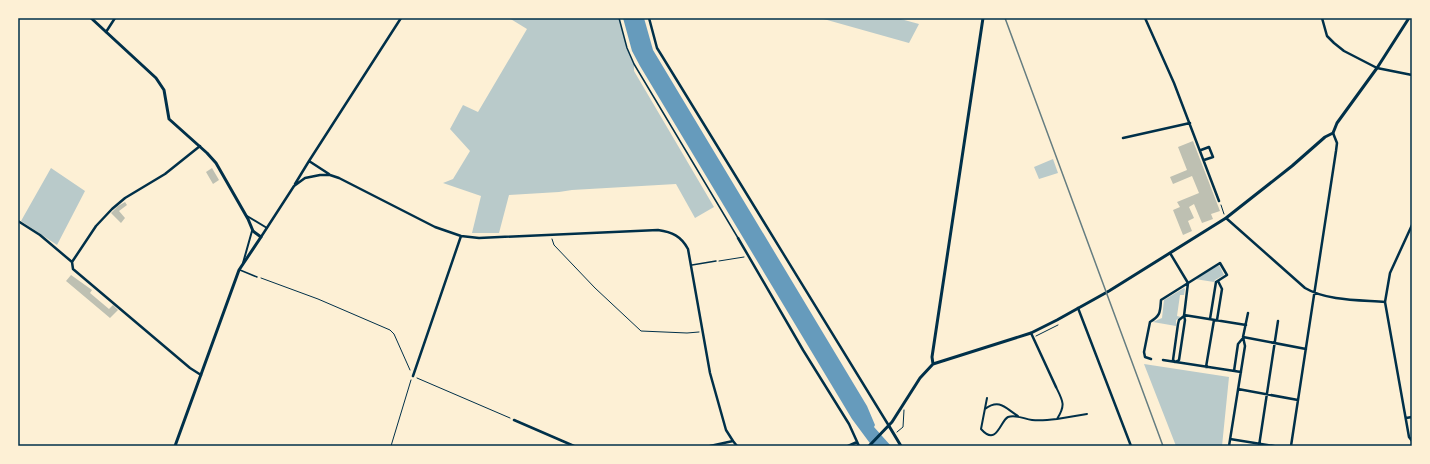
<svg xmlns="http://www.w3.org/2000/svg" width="1430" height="464" viewBox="0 0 1430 464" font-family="'DejaVu Sans',sans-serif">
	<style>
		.green { fill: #b9caca }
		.water { fill: #669bbc }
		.building { fill: #bec0b2 }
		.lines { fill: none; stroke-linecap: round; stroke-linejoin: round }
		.path { stroke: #003049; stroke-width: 1 }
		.service { stroke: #003049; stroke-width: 1.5 }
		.pedestrian { stroke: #003049; stroke-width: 2 }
		.minor { stroke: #003049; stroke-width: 2.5 }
		.tertiary { stroke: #003049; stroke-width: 3 }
		.rail { stroke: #657d81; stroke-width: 1.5 }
		.neatline { fill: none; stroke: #003049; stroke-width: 1.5 }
	</style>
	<rect width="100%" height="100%" fill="#fdf0d5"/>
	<path class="green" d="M509 18H619L627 48 634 64V71L714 207 695 218 676 184 572 190 559 192 509 195 499 233H472L481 196 443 183 453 179 470 151 450 129 463 105 478 112 527 29Z
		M820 18H897L919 24 909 43Z
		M1053 159 1058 173 1039 179 1034 167Z
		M51 168 85 191 57 245 21 221Z
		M1219 265 1224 275 1215 280 1214 282 1195 279Z
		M1184 288 1185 289 1184 295H1180L1177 316 1181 317 1176 320V326L1153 322 1162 318 1164 300Z
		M1144 364 1229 377 1222 446H1176Z"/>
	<path class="water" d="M623 18H644L653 50 867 406 875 425 874 427 891 446H872L852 419 640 66 632 51Z"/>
	<path class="building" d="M1193 141 1220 211 1211 214 1213 219 1202 223 1194 204 1189 207 1194 218 1188 221 1192 231 1183 235 1173 210 1180 207 1177 202 1199 193 1192 176 1173 184 1170 177 1187 170 1178 147Z
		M212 168 219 180 213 184 206 172Z
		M125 202 127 205 119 211 125 218 121 223 111 213 118 206Z
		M71 275 92 290 90 293 109 309 113 305 118 310 110 318 66 281Z"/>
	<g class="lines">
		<path class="path" d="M1221 205 1224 214
			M552 239 554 245 595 288 641 331 687 333 699 332
			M719 261 744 257
			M261 278 318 299 390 330 394 334 410 370
			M1036 336 1058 325
			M417 378 510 418
			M897 432 903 427 904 410
			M391 446 411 380"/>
		<path class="service" d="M619 18 627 48 634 64 738 238
			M692 265 716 261
			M240 270 257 277"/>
		<path class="pedestrian" d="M247 216 267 228
			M243 263 252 231
			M987 398 981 429C997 447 1000 421 1008 417 1016 414 1024 419 1032 420 1041 421 1049 420 1057 419 1066 405 1063 401 1056 387
			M985 409C1000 398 1006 409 1018 416
			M1057 419 1087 414"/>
		<path class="minor" d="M649 18 657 48 662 56 889 426
			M1145 18 1174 83 1219 201
			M1322 18 1327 36 1334 43 1344 51 1377 68 1412 75
			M106 32 115 18
			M1123 138 1190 123
			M1201 150 1209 147 1213 157 1204 160
			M309 161 401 18
			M295 184 309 161 329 174
			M1226 218 1305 288C1327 301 1360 300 1385 302
			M18 221 40 235 72 262 73 269 190 368 201 375
			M1412 225 1390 273 1385 302 1409 437 1412 441
			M261 237 294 186 305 178 320 175H330L339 178 435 227 461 236 479 238 658 230C672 232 681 236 688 249L710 373 726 430 733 441 737 446
			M738 238 803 350 849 424 859 446
			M1170 253 1188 283 1184 316 1185 320 1179 360 1175 362
			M72 262 96 226 112 209 125 198 165 174 200 146
			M1078 308 1131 446
			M1184 315 1246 325
			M1217 320 1222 289 1218 281
			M1031 333 1056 387
			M1243 337 1306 349
			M1151 359 1145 357 1144 352 1150 322C1161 315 1160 312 1161 300L1220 263 1227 275 1216 282 1210 319
			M1163 360 1241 372
			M1175 362 1173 360 1178 324 1179 320 1184 316
			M1206 367 1214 320
			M1234 371 1238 344 1243 338
			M413 376 461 236
			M1238 389 1298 400
			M1406 418 1412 417
			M514 420 574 446
			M1230 439 1274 446
			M710 446 733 441
			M848 446 857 442
			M1229 446 1245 346 1243 337 1248 313
			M1259 446 1278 321
			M1291 446 1336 151 1337 143 1333 133"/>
		<path class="tertiary" d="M91 18 156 78 164 90 169 119 207 153 216 163 248 219 253 231 261 237 239 270 175 446
			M933 364 932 357 983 18
			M889 426 901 446
			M869 446 892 422 920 378 933 364 1031 333 1057 320 1109 291 1226 218 1292 166 1325 137 1333 133 1337 123 1377 68 1409 18"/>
		<path class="rail" d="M1005 18 1163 446"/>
	</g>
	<rect width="1430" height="464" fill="none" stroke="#fdf0d5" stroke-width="38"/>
	<rect x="19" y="19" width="1392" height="426" class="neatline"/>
</svg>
